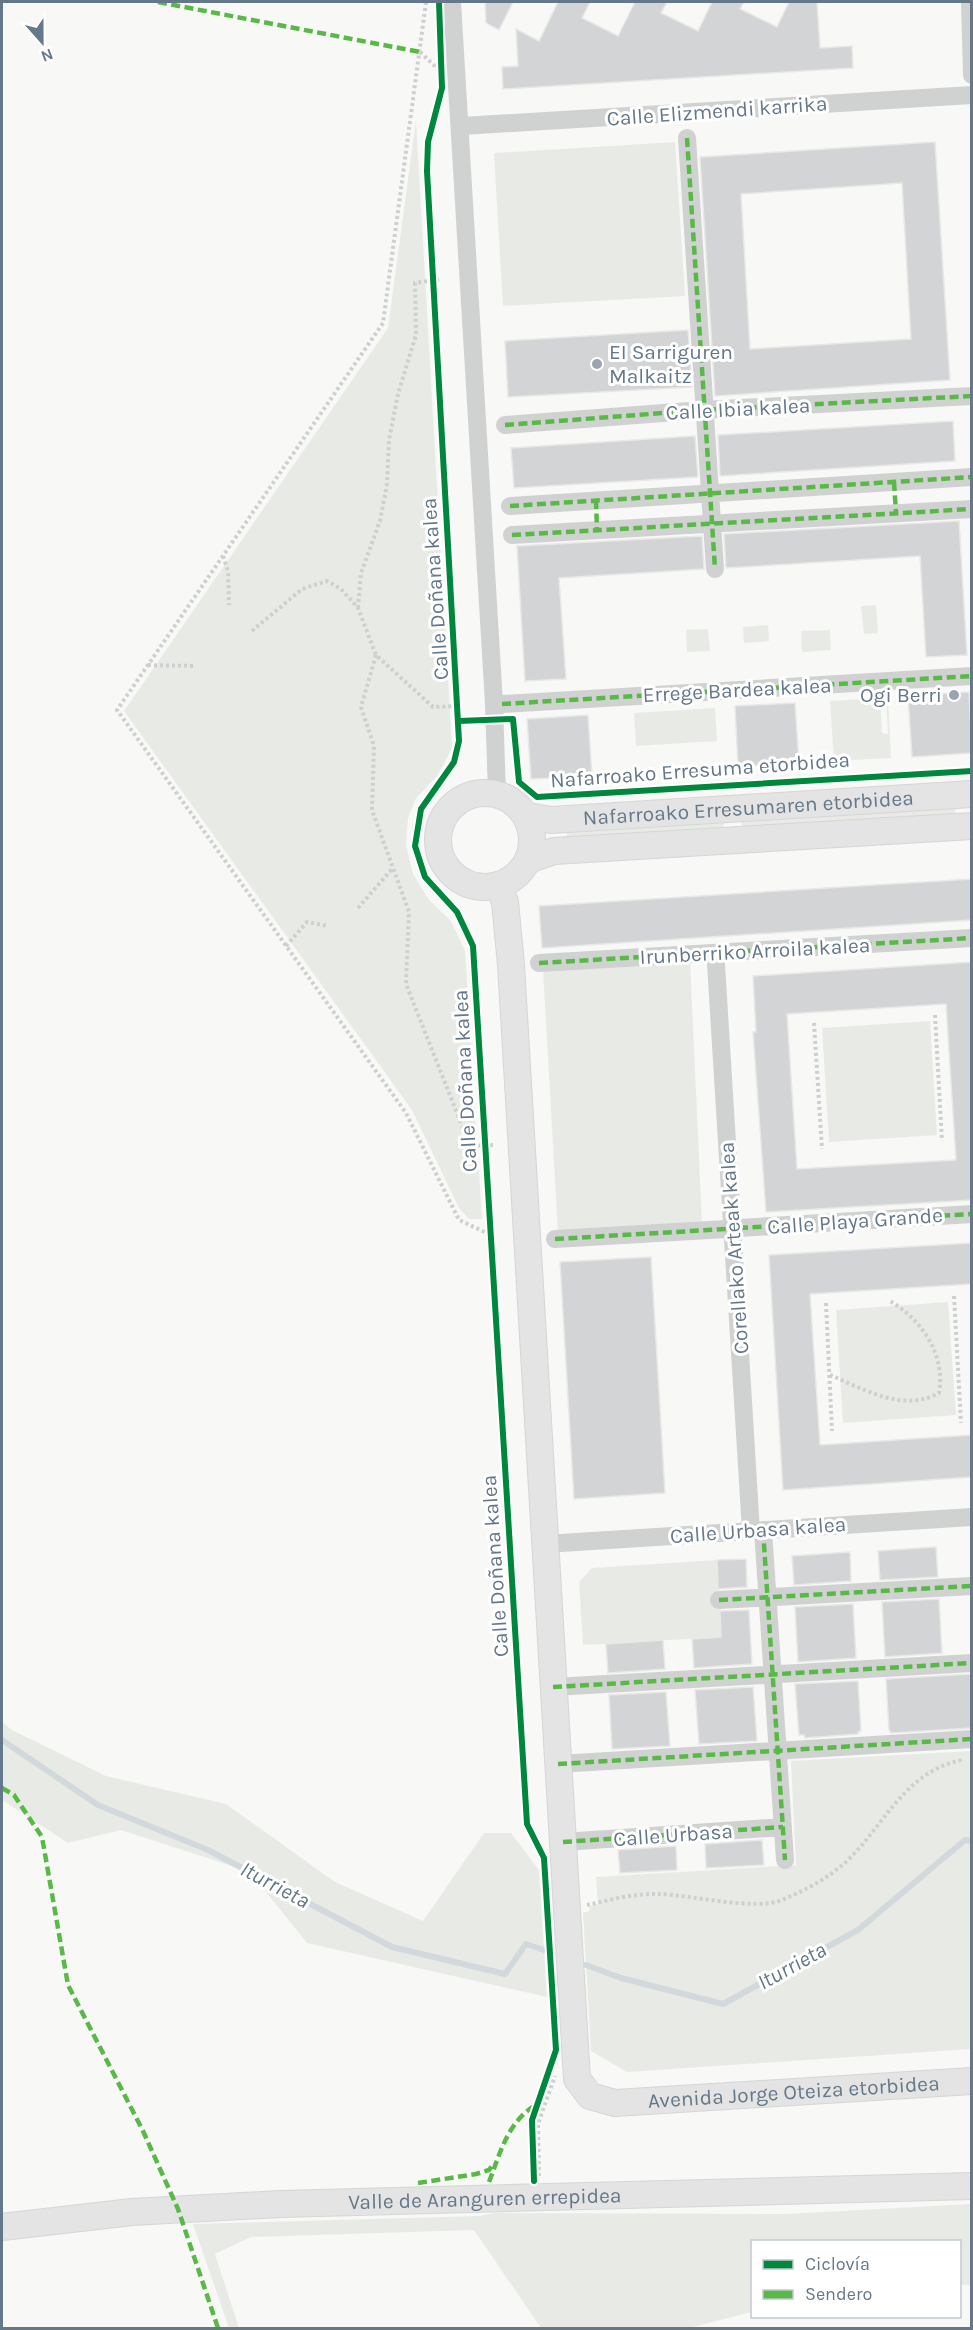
<svg xmlns="http://www.w3.org/2000/svg" width="973" height="2330" viewBox="0 0 973 2330" font-family="Karla,sans-serif">
	<style>
		.green { fill: #e8ebe5 }
		.lines { fill: none; stroke-linecap: round; stroke-linejoin: round }
		.stream { stroke: #d2d9dd; stroke-width: 6 }
		.building { fill: #d3d4d5; stroke: #e8e8e6; stroke-width: 1.5; fill-rule: evenodd }
		.secondary-casing { stroke: #d5d6d6; stroke-width: 28 }
		.path { stroke: #cecfd0; stroke-width: 4; stroke-dasharray: 3 3; stroke-linecap: butt }
		.street { stroke: #d0d2d2; stroke-width: 18 }
		.secondary { stroke: #e3e4e3; stroke-width: 26 }
		.quiet { stroke: #58b947; stroke-width: 4.5; stroke-dasharray: 9 4.5; stroke-linecap: butt }
		.cycleway-casing { stroke: #fff; stroke-width: 10 }
		.cycleway { stroke: #00873e; stroke-width: 6 }
		.poi-dot { fill: #98a5b0; stroke: #fff; stroke-width: 2 }
		.labels { text-anchor: middle; dominant-baseline: central; stroke-width: 6; stroke-linejoin: round; paint-order: stroke }
		.street-label { font-size: 21px; fill: #65788a; stroke: #fff }
		.poi-label { font-size: 21px; fill: #65788a; stroke: #fff; text-anchor: start }
		.water-label { font-size: 22px; font-style: italic; fill: #617985; stroke: #fff }
	</style>
	<rect width="100%" height="100%" fill="#f8f8f7"/>
	<path class="green" d="M416 120 452 748 438 775 416 798 408 818 406 845 413 874 429 900 451 921 465 951 482 1219H469L459 1208 412 1110 124 711 388 328Z
		M675 142 685 296 503 306 494 153Z
		M876 605 878 633 864 634 861 606Z
		M768 625 769 641 744 643 743 627Z
		M708 629 710 651 687 652 686 630Z
		M830 630 831 650 802 652 801 631Z
		M886 697H888L891 758 834 761 830 701 880 698 882 733 888 734Z
		M715 708 717 741 636 746 634 713Z
		M955 808 956 816 742 829 741 820Z
		M723 821 724 830 567 839V831Z
		M690 960 702 1224 558 1233 543 969Z
		M930 1021 937 1135 829 1142 822 1028Z
		M948 1302 956 1415 843 1423 836 1310Z
		M717 1560 721 1637 583 1645 579 1582 592 1568Z
		M2 1722 12 1730 106 1776 226 1804 335 1882 423 1921 484 1833H511L539 1870 547 1997 307 1943 250 1872 121 1830 68 1843 2 1800Z
		M971 1751V2049L627 2072 591 2051 583 1913 589 1911 590 1906 598 1904 596 1877 796 1865 791 1761Z
		M971 2204V2285H960V2242H752V2312L689 2328H541L474 2230 251 2237 215 2254 239 2328H229L193 2224 480 2216 493 2213 787 2214Z"/>
	<g class="lines">
		<path class="stream" d="M2 1740 98 1805 208 1850 392 1947 505 1974 526 1944 550 1952
			M586 1965 621 1978 723 2004 858 1930 965 1840 972 1841"/>
	</g>
	<path class="building" d="M485 2H513L499 30 486 23Z
		M558 2H590L582 18 618 36 635 2H667L661 13 698 31 712 2H744L740 9 777 27 789 2H817L820 48 852 46 853 68 503 89 502 67 518 66 516 29 539 41Z
		M935 142 950 380 715 396 700 157ZM902 183 911 339 750 349 741 194Z
		M688 330 692 387 508 397 505 341Z
		M953 421 955 461 720 476 718 435Z
		M695 436 698 477 514 488 511 448Z
		M959 521 967 655 926 657 920 556 726 568 724 534Z
		M702 536 704 569 559 578 566 679 525 681 517 546Z
		M969 692 972 753 912 757 908 696Z
		M795 703 799 763 738 767 735 706Z
		M588 715 592 776 531 779 527 719Z
		M972 879V920L542 948 539 906Z
		M972 962V1200L766 1212 753 1032H756L753 976ZM946 1004 956 1160 797 1169 787 1014Z
		M972 1243V1284L810 1294 820 1445 972 1435V1477L783 1490 769 1255Z
		M651 1257 665 1493 574 1499 560 1262Z
		M936 1547 938 1577 880 1580 878 1551Z
		M850 1552 851 1581 794 1585 792 1556Z
		M746 1559 747 1587 718 1589 717 1560Z
		M939 1599 942 1653 885 1657 882 1602Z
		M853 1604 856 1658 798 1662 795 1607Z
		M749 1610 752 1664 694 1668 692 1639 721 1637 720 1611Z
		M663 1640 665 1669 608 1673 606 1644Z
		M972 1674V1728L891 1733 889 1730 886 1679Z
		M858 1681 861 1731 858 1732V1734L805 1738 804 1735H799L795 1684Z
		M753 1687 757 1741 699 1744 695 1690Z
		M666 1692 670 1746 612 1749 609 1695Z
		M762 1840 764 1865 706 1868 705 1844Z
		M676 1846 677 1870 620 1873 618 1850Z"/>
	<g class="lines">
		<g class="secondary-casing">
			<g id="secondary">
				<circle cx="485" cy="840" r="47"/>
				<path id="s1" d="M527 816 551 820 972 794"/>
				<path d="M528 860 554 851 972 826"/>
				<path id="s2" d="M498 885 505 902 511 965 577 2079 590 2096 615 2103 972 2081"/>
				<path id="s3" d="M2 2227 132 2212 280 2204 972 2186"/>
			</g>
		</g>
		<path class="path" d="M426 2 383 323 117 710 406 1113 459 1220 491 1235
			M420 52 439 70
			M223 556 228 571 229 605
			M358 608 361 573 380 521 387 484 389 440 398 394 416 335 415 283 442 279
			M252 631 302 589 327 581 341 589 358 608 376 655 433 707 459 706
			M376 655 361 707 374 746 372 810 409 912 406 984 470 1146 494 1145
			M148 665 193 666
			M358 908 392 869
			M286 946 307 922 328 926
			M935 1015 942 1141
			M814 1023 822 1149
			M954 1296 961 1423
			M826 1303 832 1431
			M830 1375C864 1389 903 1413 939 1393 946 1355 921 1318 888 1300
			M587 1905C610 1900 635 1893 659 1894 690 1895 755 1911 782 1900 808 1889 831 1877 851 1857 887 1820 907 1771 962 1760
			M539 2176 538 2124 555 2076"/>
		<path class="street" d="M452 2 494 704 497 794
			M970 2 972 75
			M462 126 972 95
			M687 138 715 569
			M505 425 703 410 972 396
			M510 506 972 477
			M512 535 972 509
			M502 704 972 676
			M539 963 972 938
			M716 964 751 1531
			M739 1228 972 1214
			M555 1239 726 1229
			M763 1530 785 1860
			M545 1544 972 1517
			M719 1600 972 1586
			M553 1687 972 1663
			M558 1764 972 1739
			M563 1842 783 1827"/>
		<use href="#secondary" class="secondary"/>
		<path class="quiet" d="M158 2 420 52
			M687 138 715 569
			M505 425 703 410 972 396
			M894 482 896 513
			M596 500 597 530
			M510 506 972 477
			M512 535 972 509
			M502 704 972 676
			M539 963 972 938
			M739 1228 972 1214
			M555 1239 726 1229
			M763 1530 785 1860
			M719 1600 972 1586
			M553 1687 972 1663
			M558 1764 972 1739
			M2 1788 14 1795 42 1837 68 1985 143 2131 178 2209 218 2328
			M563 1842 783 1827
			M489 2182C501 2151 508 2120 539 2103
			M418 2183 476 2174 489 2170 494 2163"/>
		<g class="cycleway-casing">
			<path id="cycleway" d="M439 2 442 88 428 142 427 171 459 741 454 762 421 809 415 846 425 877 457 912 473 946 527 1824 544 1858 556 2050 532 2120 534 2181
				M459 721 513 719 519 782 537 797 972 771"/>
		</g>
		<use href="#cycleway" class="cycleway"/>
	</g>
	<g class="poi-dot">
		<circle cx="597" cy="364" r="6"/>
		<circle cx="954" cy="695" r="6"/>
	</g>
	<g class="labels">
		<g class="street-label">
			<text transform="translate(717 111) rotate(-4)">Calle Elizmendi karrika</text>
			<text transform="translate(738 409) rotate(-3)">Calle Ibia kalea</text>
			<text transform="translate(435 589) rotate(-94)">Calle Doñana kalea</text>
			<text transform="translate(737 690) rotate(-3)">Errege Bardea kalea</text>
			<text transform="translate(700 770) rotate(-4)">Nafarroako Erresuma etorbidea</text>
			<text stroke="none"><textPath href="#s1" startOffset="222">Nafarroako Erresumaren etorbidea</textPath></text>
			<text transform="translate(755 951) rotate(-3)">Irunberriko Arroila kalea</text>
			<text transform="translate(465 1081) rotate(-93)">Calle Doñana kalea</text>
			<text transform="translate(855 1221) rotate(-4)">Calle Playa Grande</text>
			<text transform="translate(734 1248) rotate(-94)">Corellako Arteak kalea</text>
			<text transform="translate(758 1530) rotate(-4)">Calle Urbasa kalea</text>
			<text transform="translate(495 1566) rotate(-94)">Calle Doñana kalea</text>
			<text transform="translate(673 1835) rotate(-4)">Calle Urbasa</text>
			<text stroke="none"><textPath href="#s2" startOffset="1424">Avenida Jorge Oteiza etorbidea</textPath></text>
			<text stroke="none"><textPath href="#s3" startOffset="484">Valle de Aranguren errepidea</textPath></text>
		</g>
		<g class="poi-label">
			<text x="609" y="352">EI Sarriguren<tspan x="609" dy="24">Malkaitz</tspan></text>
			<text x="942" y="695" text-anchor="end">Ogi Berri</text>
		</g>
		<g class="water-label">
			<text transform="translate(275 1885) rotate(28)">Iturrieta</text>
			<text transform="translate(792 1966) rotate(-29)">Iturrieta</text>
		</g>
	</g>
	<rect width="973" height="2330" fill="none" stroke="#65788a" stroke-width="6"/>
	<rect x="751" y="2240" width="210" height="78" fill="#ffffff" stroke="#c1c9d0" stroke-width="1.5"/>
	<rect x="763" y="2260" width="30" height="9" fill="#00873e" stroke="#c1c9d0" stroke-width="1.5"/>
	<text x="805" y="2270" font-size="18" fill="#65788a">Ciclovía</text>
	<rect x="763" y="2290" width="30" height="9" fill="#58b947" stroke="#c1c9d0" stroke-width="1.5"/>
	<text x="805" y="2300" font-size="18" fill="#65788a">Sendero</text>
	<g transform="translate(42 42) rotate(159)" stroke="#ffffff" stroke-width="4.5" paint-order="stroke">
	<path d="M0-4.5L10 22L0 15L-10 22Z" fill="#65788a"/>
	<text y="-9" font-size="16" font-weight="bold" text-anchor="middle" fill="#65788a">N</text>
	</g>
</svg>
